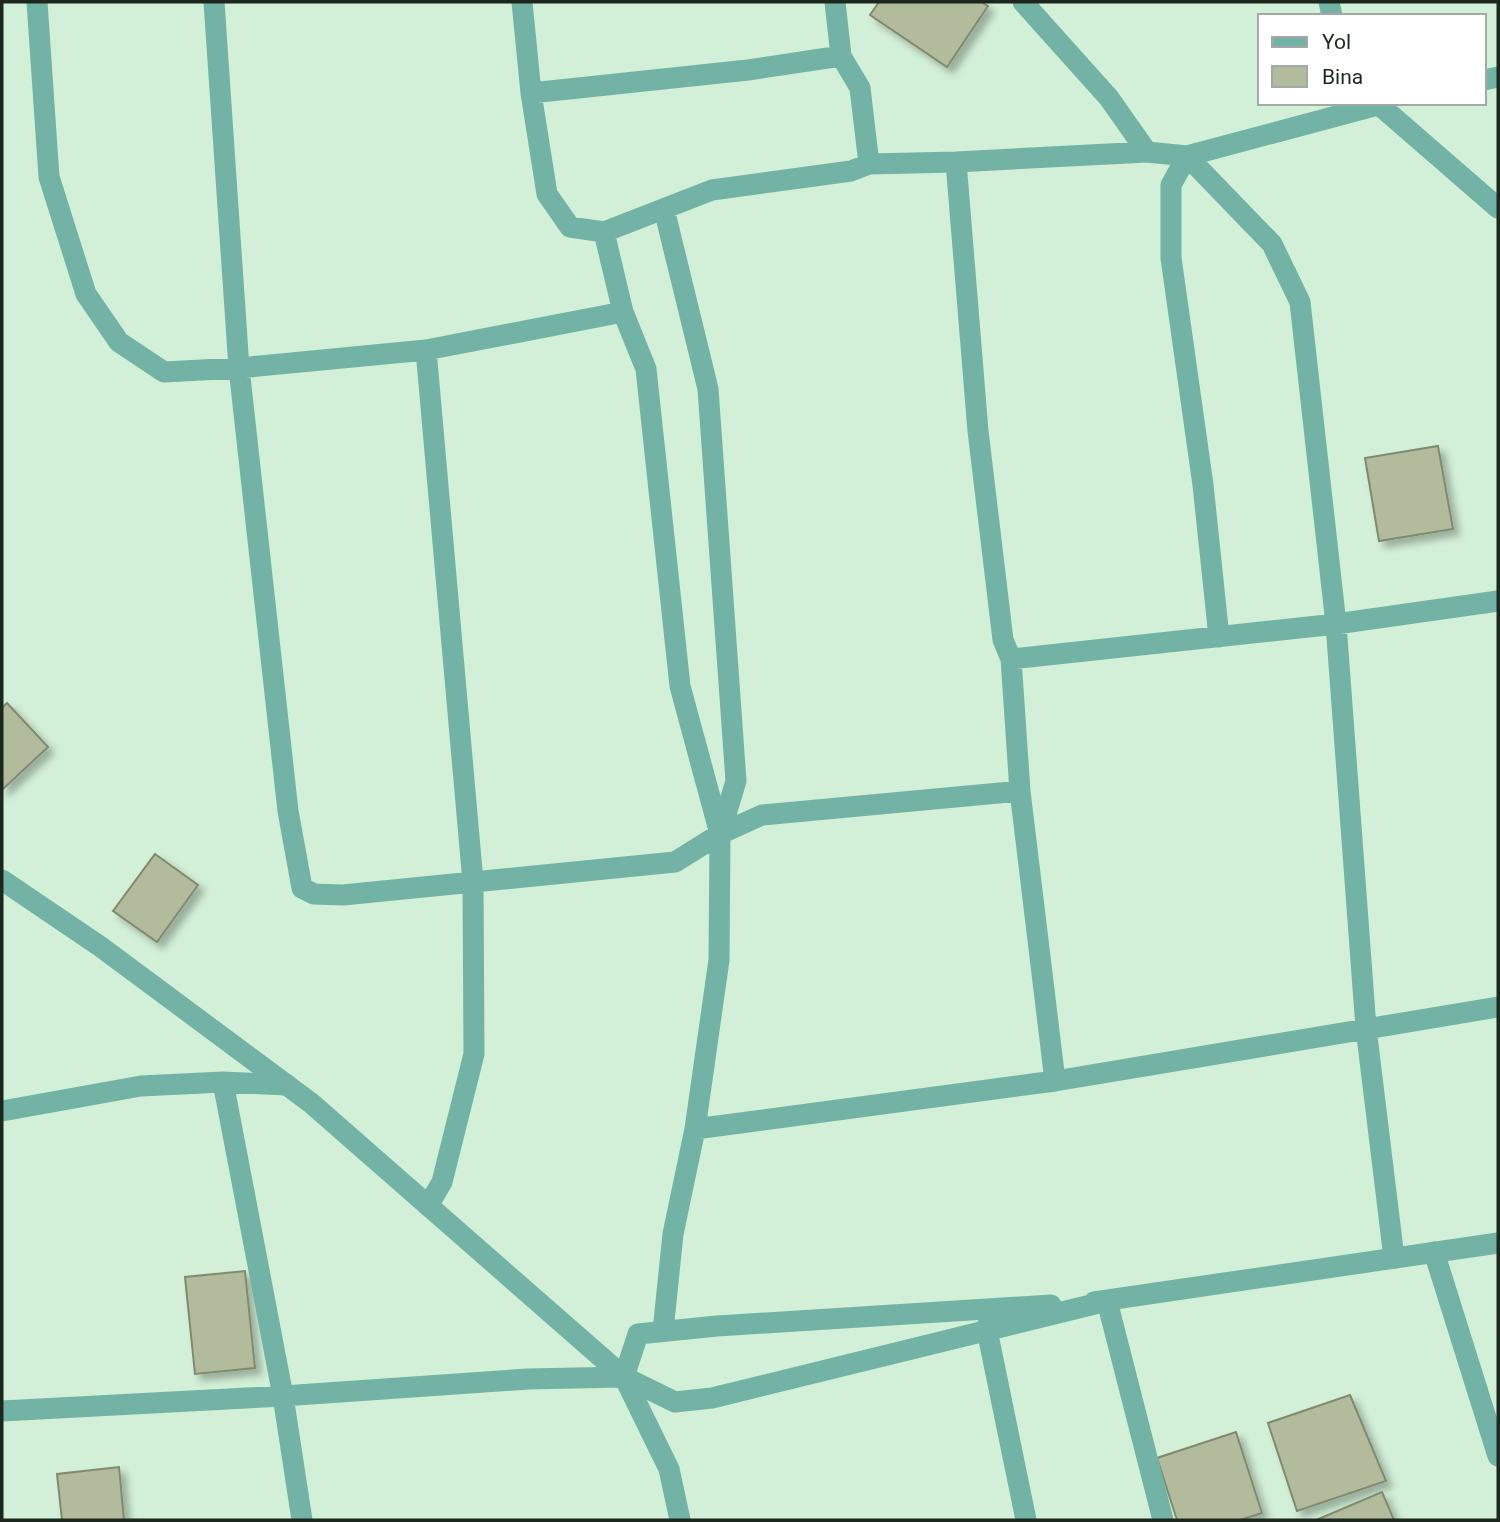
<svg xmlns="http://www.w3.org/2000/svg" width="1500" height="1522" viewBox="0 0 1500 1522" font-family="Roboto,sans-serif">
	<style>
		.building { fill: #b2bb9c; stroke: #818a6d; stroke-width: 2; filter: url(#shadow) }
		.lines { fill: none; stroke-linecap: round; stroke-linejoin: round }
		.minor { stroke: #73b3a5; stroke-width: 21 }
		.tertiary { stroke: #73b3a5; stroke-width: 21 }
	</style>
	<defs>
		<filter id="shadow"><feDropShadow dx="6" dy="6" stdDeviation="3.5" flood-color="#0004"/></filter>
	</defs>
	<rect width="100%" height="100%" fill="#d2efd7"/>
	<path class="building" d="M879 2H981L988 6 947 67 870 15Z
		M1438 446 1453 529 1379 541 1365 458Z
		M7 703 48 747 2 790V708Z
		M155 854 198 885 157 942 113 911Z
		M245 1271 255 1368 195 1374 185 1277Z
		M1350 1395 1386 1481 1297 1511 1268 1423Z
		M1236 1432 1262 1513 1240 1520H1177L1157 1458Z
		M119 1467 124 1520H62L57 1474Z
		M1382 1492 1394 1520H1316Z"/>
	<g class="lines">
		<path class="minor" d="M37 2 49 177 86 294 119 342 164 372 239 368 426 350 623 312
			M214 2 239 368 288 811 302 888 314 894 343 895 675 862 720 834 762 815 1020 791
			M522 2 531 93 547 194 570 227 604 232 712 190 851 171 869 164 956 162 1147 152 1187 156 1385 103
			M835 2 841 56 860 88 869 164
			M1023 2 1109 98 1147 152
			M1484 80 1498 77
			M531 93 748 70 841 56
			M956 162 978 431 1003 640 1011 659 1020 791 1055 1081
			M604 232 623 312 646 369 680 686 720 834
			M426 350 473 882 474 1054 442 1182 428 1206
			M1219 637 1203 485 1171 258V185L1187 156 1272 244 1300 302 1336 624 1366 1028 1394 1258
			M1011 659 1336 624 1498 601
			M223 1082 283 1396 302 1520
			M2 1111 141 1086 223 1082 287 1085
			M695 1129 1055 1081 1498 1007
			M1434 1252 1498 1456
			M1107 1301 1163 1520
			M990 1313 987 1330 1026 1520
			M663 1331 673 1234 695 1129 719 960 720 834 736 781 708 389 664 209
			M2 1411 283 1396 528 1379 624 1377 669 1469 680 1520"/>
		<path class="tertiary" d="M1329 2 1332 16
			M1377 103 1498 208
			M2 880 101 947 311 1103 624 1377 675 1402 712 1398 1107 1301
			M1094 1302 1498 1243
			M624 1377 638 1334 717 1326 1051 1305"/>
	</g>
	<rect width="1500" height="1522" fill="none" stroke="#1c271e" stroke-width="7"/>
	<rect x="1258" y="14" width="228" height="91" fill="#ffffff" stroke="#a4a9a5" stroke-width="2"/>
	<rect x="1272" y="37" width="35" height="10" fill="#73b3a5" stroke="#a4a9a5" stroke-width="2"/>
	<text x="1322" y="49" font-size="21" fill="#1c271e">Yol</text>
	<rect x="1272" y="66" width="35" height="21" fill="#b2bb9c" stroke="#a4a9a5" stroke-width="2"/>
	<text x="1322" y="84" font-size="21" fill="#1c271e">Bina</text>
</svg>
